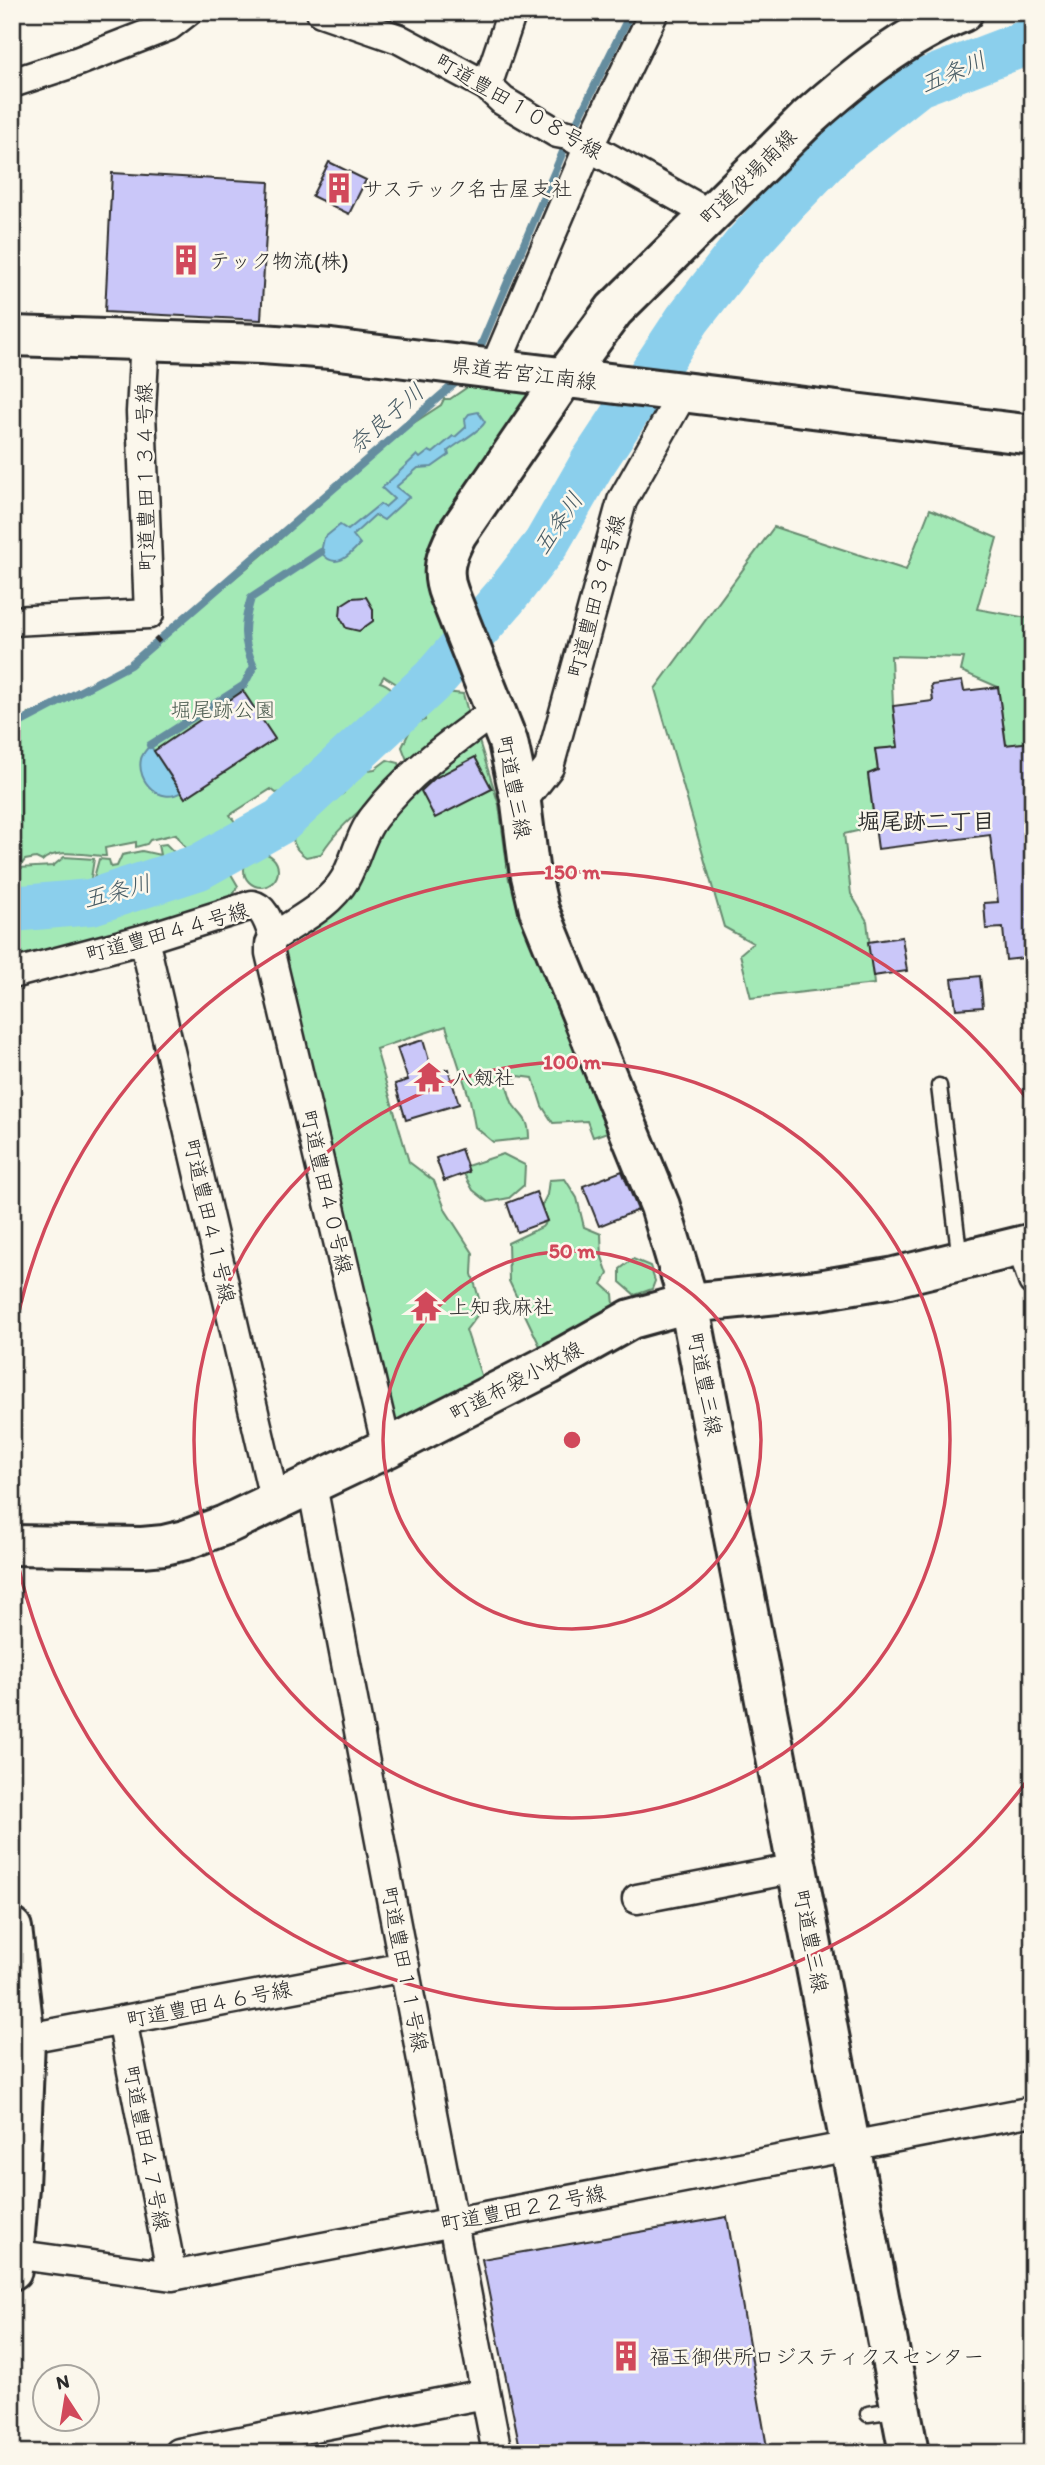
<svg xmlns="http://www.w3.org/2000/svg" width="1045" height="2465" viewBox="0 0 1045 2465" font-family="Itim,'Klee One',sans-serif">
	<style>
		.green { fill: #a3e9b6; stroke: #678a70; stroke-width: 2 }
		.water { fill: #8bcfec; stroke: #658d9f; stroke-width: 2 }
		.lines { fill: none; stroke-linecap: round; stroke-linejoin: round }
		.stream { stroke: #658d9f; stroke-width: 8 }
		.river { stroke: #8bcfec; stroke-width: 46 }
		.building { fill: #cac7f9; stroke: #2b2b2b; stroke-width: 2 }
		.lane-casing { stroke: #2b2b2b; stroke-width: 19 }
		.street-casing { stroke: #2b2b2b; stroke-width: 33 }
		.secondary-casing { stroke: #2b2b2b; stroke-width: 44 }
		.path { stroke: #2b2b2b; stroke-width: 4.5; stroke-dasharray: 7 5; stroke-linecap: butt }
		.lane { stroke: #fbf7ec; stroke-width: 14 }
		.street { stroke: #fbf7ec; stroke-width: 28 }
		.secondary { stroke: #fbf7ec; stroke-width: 38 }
		.ring { fill: none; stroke: #d1495b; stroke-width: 3.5 }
		.labels { text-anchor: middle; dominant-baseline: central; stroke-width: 5; stroke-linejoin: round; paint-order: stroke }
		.street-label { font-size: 21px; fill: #2b2b2b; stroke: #fbf7ec }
		.poi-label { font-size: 21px; fill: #2b2b2b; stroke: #fbf7ec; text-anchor: start }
		.park-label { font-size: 21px; fill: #495a4e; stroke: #fbf7ec }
		.water-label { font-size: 23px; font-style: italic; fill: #485c65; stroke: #fbf7ec }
		.neighbourhood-label { font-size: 23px; font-weight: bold; fill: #2b2b2b; stroke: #fbf7ec }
		.centre { fill: #d1495b; stroke: #fbf7ec; stroke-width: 3.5 }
		.ring-label { font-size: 21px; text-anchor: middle; font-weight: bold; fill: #d1495b; stroke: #fbf7ec; stroke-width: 5; stroke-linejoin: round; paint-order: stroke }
	</style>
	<rect width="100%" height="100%" fill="#fbf7ec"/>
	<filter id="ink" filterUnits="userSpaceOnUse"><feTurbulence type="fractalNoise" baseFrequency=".0143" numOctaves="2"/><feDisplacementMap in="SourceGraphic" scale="14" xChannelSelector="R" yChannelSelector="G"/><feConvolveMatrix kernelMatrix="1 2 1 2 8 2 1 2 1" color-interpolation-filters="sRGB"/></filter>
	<g filter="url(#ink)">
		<path class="green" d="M494 369 564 378 457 534 453 633 449 651 430 660 423 683 411 693 384 676 380 682C389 684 393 691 401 696L393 707 375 712 369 727 354 737 350 748 340 761 329 770 316 771 305 789 276 793 271 789 230 815 241 830 232 840 217 851 212 864 196 872 184 868 174 881 112 876 108 888 93 881 99 859 109 860 111 867 117 866 122 855 142 851 160 855 158 845 166 844 175 853 173 861 182 863 192 853 184 846 176 834 150 840 147 844 136 847V842L105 848 106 856C88 856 56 847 42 861L36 858 25 860 19 868 53 866 64 857 94 859 89 891 61 899 12 903V723L16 721 18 724 27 719 29 713 36 715 130 665 268 550 389 439 441 405 444 399H450Z
			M930 509 997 538 977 609 1033 619V758L1030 742 1006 745 998 687 961 671 964 658 891 656 893 706 898 747 875 750 878 770 868 775 875 827 844 834 851 894 867 921 874 984 751 998 740 954 753 943 724 927 655 689 774 527 906 570Z
			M445 692 463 694 468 712 417 761 407 760 402 747 413 724 425 720 424 711 429 699Z
			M479 741 499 805 509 880 517 884 628 1125 593 1137 587 1121 553 1123 542 1106 533 1078 518 1076 506 1082C508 1089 510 1100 514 1106 523 1118 529 1119 529 1138L493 1142 475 1127 470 1100 446 1026 376 1049 409 1162 434 1181 446 1211 473 1253 472 1274 482 1309 466 1330 488 1396 387 1448 280 956 286 943 382 821 434 761Z
			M387 760 399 763 402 773C375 800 341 821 321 854L306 857C268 832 326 807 344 793L345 782 360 771 375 769Z
			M244 870a17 17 0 1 1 34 0a17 17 0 1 1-34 0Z
			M218 868 231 874 238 886 219 914 12 966V916L33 920 37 912 82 913 96 907H124L130 896 148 901C160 885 172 883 191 890V880Z
			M503 1154 525 1165 524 1185 509 1198 488 1202 473 1190 464 1174 468 1172 467 1166Z
			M565 1179 577 1198 584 1227 601 1234 602 1257 608 1274 602 1284 613 1294 616 1327 549 1365 509 1281 508 1243 542 1227 547 1221 541 1207 547 1195 549 1180Z
			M633 1259 650 1266 655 1281 652 1289 635 1295 620 1282V1269Z"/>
		<path class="water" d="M478 412 485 422C481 431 457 443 448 451L449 455 432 467 418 468 396 487 409 497 384 520 375 515 353 535 360 544C349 556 335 571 321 552L324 538 340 525 348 530 380 504 385 507 394 499 382 488 417 455 420 458 429 451 433 453 453 436 455 437 466 427 465 419 469 414Z
			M150 745 181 792C161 805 136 782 141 759 142 754 147 749 150 745Z"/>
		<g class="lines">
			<path class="stream" d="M476 357 568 140 631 12
				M12 727 130 665 461 378
				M150 745 244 685 254 666C242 641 243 625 251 598L321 552"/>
			<path class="river" d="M12 909 91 902 199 867 281 821 434 679 505 597 546 544 592 464 688 319 744 247 789 198 837 148 918 84 1033 40"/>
		</g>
		<path class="building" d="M329 162 366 180 349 214 312 196Z
			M112 173 269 182 261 320 105 312Z
			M366 597 373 609V621L359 631 346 628 340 617 341 605 352 598Z
			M962 681 964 691 998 687 1006 745 1031 742 1033 758V957L1006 960 1003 928 986 929 984 903 998 902 990 835 878 849 868 774 878 770 875 749 898 747 893 706 933 701 931 685Z
			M243 691 275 739 185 798 154 751Z
			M475 757 492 789 435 818 421 791 435 778Z
			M902 937 907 971 873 976 868 942Z
			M980 976 983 1007 956 1009 952 979Z
			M423 1040 433 1074 448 1069 459 1104 406 1120 395 1084 408 1080 397 1048Z
			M461 1149 469 1172 444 1181 436 1158Z
			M622 1171 638 1210 599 1226 583 1186Z
			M536 1192 547 1221 517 1232 507 1203Z
			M727 2217 768 2453H521L482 2259Z"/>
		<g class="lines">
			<g class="lane-casing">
				<path id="lane" d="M939 1086 960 1260
					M868 2414 900 2409"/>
			</g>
			<g class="street-casing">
				<path id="street" d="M321 12 399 39 487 86 503 101 557 133 568 135 711 215
					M12 83 79 61 169 26 187 12
					M487 86 512 12
					M494 369 589 146 654 12
					M12 621 149 614 141 412 145 339
					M521 803 549 767 622 501 683 393
					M274 937 270 944V953L387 1448
					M144 939 275 1503
					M12 974 144 939 252 905C266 908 269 925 274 937 298 920 329 906 345 879 356 860 360 834 375 816 409 772 452 742 496 710
					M1021 1246 1033 1281
					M312 1485 497 2453
					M637 1899 797 1868
					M122 2020 172 2276
					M12 2041 405 1967
					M12 2254 172 2276 1033 2111
					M179 2453 485 2394"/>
			</g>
			<g class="secondary-casing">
				<path id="secondary" d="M12 336 262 344 331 349 1033 435
					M12 1545 142 1547 164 1545 185 1540 225 1525 387 1448 549 1365 631 1319 689 1303 818 1290 890 1278 1033 1243
					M12 1928 25 2039 19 2187 12 2270
					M909 2453 689 1303 660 1206 539 910 529 867 521 803 508 742 449 594C440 571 446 555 457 534L564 378 614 310 808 118C854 77 905 35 963 12"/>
			</g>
			<path class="path" d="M155 637 163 646"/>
			<use href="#lane" class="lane"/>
			<use href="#street" class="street"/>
			<use href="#secondary" class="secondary"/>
		</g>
	</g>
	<g class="ring">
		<circle cx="572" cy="1440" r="189"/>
		<circle cx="572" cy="1440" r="378"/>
		<path d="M1032 1774A568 568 0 0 1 13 1539M13 1341A568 568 0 0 1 1032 1106"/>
	</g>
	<defs>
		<g id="building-bare" transform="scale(2.415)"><path d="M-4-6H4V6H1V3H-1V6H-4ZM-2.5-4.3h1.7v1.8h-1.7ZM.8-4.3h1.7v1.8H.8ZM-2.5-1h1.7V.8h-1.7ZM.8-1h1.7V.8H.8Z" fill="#d1495b" stroke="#fbf7ec" stroke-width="2.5" paint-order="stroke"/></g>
		<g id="temple-bare" transform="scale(2.415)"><path d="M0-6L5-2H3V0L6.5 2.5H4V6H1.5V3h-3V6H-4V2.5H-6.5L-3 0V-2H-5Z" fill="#d1495b" stroke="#fbf7ec" stroke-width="2.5" paint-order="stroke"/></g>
	</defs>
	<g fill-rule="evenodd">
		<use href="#building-bare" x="339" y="188"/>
		<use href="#building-bare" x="186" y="260"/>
		<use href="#temple-bare" x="429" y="1077"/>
		<use href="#temple-bare" x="426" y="1306"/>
		<use href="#building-bare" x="626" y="2356"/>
	</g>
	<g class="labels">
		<g class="street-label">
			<text transform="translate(519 106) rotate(30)">町道豊田１０８号線</text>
			<text transform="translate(748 177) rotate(-45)">町道役場南線</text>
			<text transform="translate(524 373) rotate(7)">県道若宮江南線</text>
			<text transform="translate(145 477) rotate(-91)">町道豊田１３４号線</text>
			<text transform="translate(596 596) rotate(-75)">町道豊田３９号線</text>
			<text transform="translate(514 787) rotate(79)">町道豊三線</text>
			<text transform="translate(167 932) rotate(-16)">町道豊田４４号線</text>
			<text transform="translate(327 1192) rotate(77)">町道豊田４０号線</text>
			<text transform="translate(210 1221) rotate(77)">町道豊田４１号線</text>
			<text transform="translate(516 1381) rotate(-28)">町道布袋小牧線</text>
			<text transform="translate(705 1384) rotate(79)">町道豊三線</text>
			<text transform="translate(811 1941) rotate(79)">町道豊三線</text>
			<text transform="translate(405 1969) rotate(79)">町道豊田１１号線</text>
			<text transform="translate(209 2004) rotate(-11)">町道豊田４６号線</text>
			<text transform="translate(147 2148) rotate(79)">町道豊田４７号線</text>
			<text transform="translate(523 2208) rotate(-11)">町道豊田２２号線</text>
		</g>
		<g class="poi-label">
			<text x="362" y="188">サステック名古屋支社</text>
			<text x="209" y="260">テック物流(株)</text>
			<text x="452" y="1077">八剱社</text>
			<text x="449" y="1306">上知我麻社</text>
			<text x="649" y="2356">福玉御供所ロジスティクスセンター</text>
		</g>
		<g class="park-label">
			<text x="223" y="709">堀尾跡公園</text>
		</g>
		<g class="water-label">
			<text transform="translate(953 72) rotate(-23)">五条川</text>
			<text transform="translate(386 418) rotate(-41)">奈良子川</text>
			<text transform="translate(558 523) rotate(-56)">五条川</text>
			<text transform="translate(117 891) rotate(-15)">五条川</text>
		</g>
		<g class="neighbourhood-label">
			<text x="926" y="821">堀尾跡二丁目</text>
		</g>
	</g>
	<circle cx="572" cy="1440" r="10" class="centre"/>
	<g class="ring-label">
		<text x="572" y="879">150 m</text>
		<text x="572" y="1069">100 m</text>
		<text x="572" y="1258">50 m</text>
	</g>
	<rect width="1045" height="2465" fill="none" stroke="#fbf7ec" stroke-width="42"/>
	<rect x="21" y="21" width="1003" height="2423" fill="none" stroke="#2b2b2b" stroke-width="2.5" filter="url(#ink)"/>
	<g transform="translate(66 2398) rotate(348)"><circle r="33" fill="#fbf7ec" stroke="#a8a59f" stroke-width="2"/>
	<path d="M0-5L12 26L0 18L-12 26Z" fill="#d1495b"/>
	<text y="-10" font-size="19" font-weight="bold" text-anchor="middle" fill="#2b2b2b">N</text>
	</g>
</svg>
